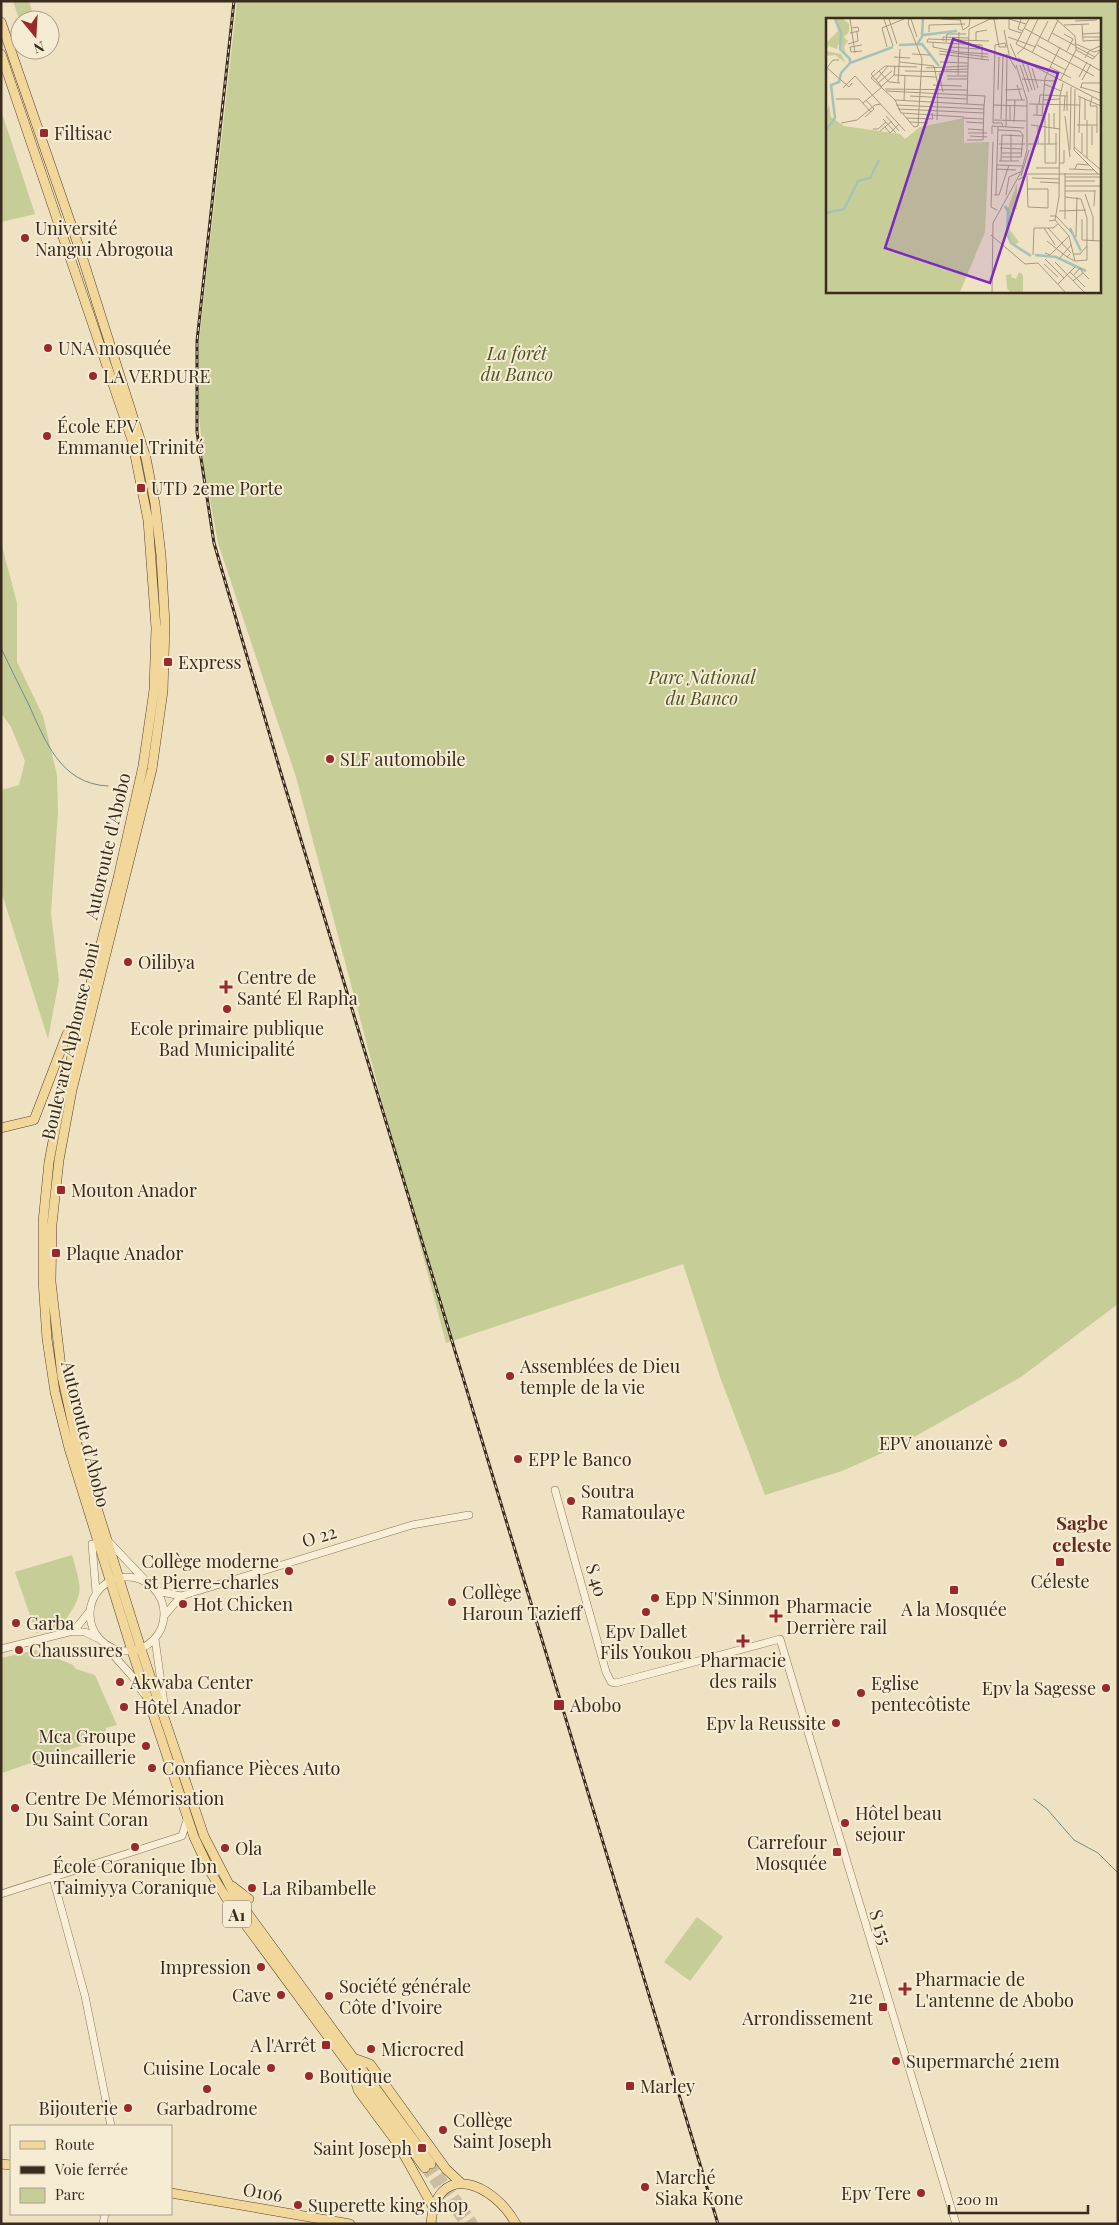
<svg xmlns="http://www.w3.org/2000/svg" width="1119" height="2225" viewBox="0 0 1119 2225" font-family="'Playfair Display',serif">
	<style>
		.green { fill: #c7cd97; fill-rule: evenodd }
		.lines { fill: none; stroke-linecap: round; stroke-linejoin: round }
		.stream { stroke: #6c9087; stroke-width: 1 }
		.major-tunnel { stroke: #cbbda2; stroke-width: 9; stroke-dasharray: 9 4.5; stroke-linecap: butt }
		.minor-casing { stroke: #89735a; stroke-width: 8 }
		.major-casing { stroke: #57412e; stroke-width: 10 }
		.minor { stroke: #f9efd7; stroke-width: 7 }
		.major { stroke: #f2d79a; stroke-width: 9 }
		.rail-casing { stroke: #392b1e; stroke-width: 3 }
		.rail { stroke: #f6ecd3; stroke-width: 1; stroke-dasharray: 4; stroke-linecap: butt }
		.poi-dot { fill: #99292a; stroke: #f6ecd3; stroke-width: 2 }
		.labels { text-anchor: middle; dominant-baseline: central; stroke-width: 4; stroke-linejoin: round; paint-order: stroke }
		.shield { fill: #f6ecd3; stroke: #726554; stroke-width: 1 }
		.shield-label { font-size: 16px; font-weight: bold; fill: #392b1e }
		.poi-label { font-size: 18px; fill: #392b1e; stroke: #f6ecd3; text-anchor: start }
		.park-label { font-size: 18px; font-style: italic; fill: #495624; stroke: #f6ecd3 }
		.street-label { font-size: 18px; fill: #392b1e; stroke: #f6ecd3 }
		.neighbourhood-label { font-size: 19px; font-weight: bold; fill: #662c1d; stroke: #f6ecd3 }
		.inset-river { fill: none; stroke: #a5c2b9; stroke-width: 2.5 }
		.inset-road { fill: none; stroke: #a69981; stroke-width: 1 }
		.view { fill: #7b2cbf; fill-opacity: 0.15; stroke: #7b2cbf; stroke-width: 2.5 }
		.inset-edge { fill: none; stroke: #392b1e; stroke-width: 2.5 }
	</style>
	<rect width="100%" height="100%" fill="#efe2c3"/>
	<path class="green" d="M13 1H29L32 11 26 20H20V22Z
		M237 1H1118V1304L1021 1377 898 1446 842 1471 765 1495 720 1377 683 1264 446 1343 296 777 218 543 204 469 198 403 199 341ZM828 19H1100V291H828Z
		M1 110 35 214 1 222Z
		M1 542 17 603V662L43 716 57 775 58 812 51 913 59 981 48 1039 1 891V790L19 785 25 761 11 727 1 713Z
		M72 1555C83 1593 84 1592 62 1626L36 1633 15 1572Z
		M36 1650 73 1665 76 1669 95 1675 117 1725 106 1728V1737L2 1773 1 1658Z
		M697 1917 723 1937 690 1981 664 1962Z"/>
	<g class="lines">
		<path class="stream" d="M1 648C10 667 19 685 28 703 45 740 60 784 108 786
			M1034 1799 1047 1809 1074 1840 1098 1853 1118 1873"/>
		<path class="major-tunnel" d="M431 2164 474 2224
			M425 2168 465 2224"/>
		<g class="minor-casing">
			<path id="minor" d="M555 1490 606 1672 611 1682 616 1683 780 1639 956 2224
				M109 1542 145 1580
				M92 1544 96 1592
				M90 1614a37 37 0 1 1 74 0a37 37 0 1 1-74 0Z
				M157 1591 181 1596
				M165 1615 181 1596 412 1525 469 1515
				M72 1632H85L97 1638
				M155 1639 165 1711
				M107 1648 132 1676 144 1694
				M1 1649 69 1632 77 1627 89 1612
				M53 1878 85 1996 111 2126
				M1 1894 182 1836 187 1820
				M103 2224 105 2214"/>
		</g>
		<g class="major-casing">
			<path id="major" d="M1 22 81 253 146 458 155 504 161 555 165 624 163 691 152 769 72 1090 59 1160 52 1224 51 1282 62 1376 77 1444 141 1649 204 1836 235 1896 431 2164
				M1 54 132 440 148 520 156 628 154 690 143 766 118 878 61 1099 49 1162 43 1222V1280L47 1339 55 1392 69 1448 132 1651 194 1837 211 1873 228 1901 425 2168
				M1 1128 34 1120 67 1034 74 1028 79 1027
				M232 1886 249 1899
				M356 2059 370 2064 446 2169 461 2183
				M354 2076 358 2090 398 2144 433 2207
				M1 2164 11 2165
				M171 2193 350 2224
				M431 2224C436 2159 494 2183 516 2224"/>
		</g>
		<use href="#minor" class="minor"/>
		<use href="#major" class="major"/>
		<g class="rail-casing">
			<path id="rail" d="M234 1 197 341V432L214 543 280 770 718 2224"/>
		</g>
		<use href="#rail" class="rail"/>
	</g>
	<g class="poi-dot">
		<rect x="39" y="128" width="10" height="10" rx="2.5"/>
		<circle cx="25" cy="238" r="5"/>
		<circle cx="48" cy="348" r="5"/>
		<circle cx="93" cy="376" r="5"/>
		<circle cx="47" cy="436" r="5"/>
		<rect x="136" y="483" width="10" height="10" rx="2.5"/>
		<rect x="163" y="657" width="10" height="10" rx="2.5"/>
		<circle cx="330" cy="759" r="5"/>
		<circle cx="128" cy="962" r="5"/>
		<path d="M223.5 979.5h5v5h5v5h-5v5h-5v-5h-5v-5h5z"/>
		<circle cx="227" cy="1009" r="5"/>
		<rect x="56" y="1185" width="10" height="10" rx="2.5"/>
		<rect x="51" y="1248" width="10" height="10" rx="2.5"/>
		<circle cx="510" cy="1376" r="5"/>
		<circle cx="1003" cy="1443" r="5"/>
		<circle cx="518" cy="1459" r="5"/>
		<circle cx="571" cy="1501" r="5"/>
		<rect x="1055" y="1557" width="10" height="10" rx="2.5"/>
		<circle cx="289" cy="1571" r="5"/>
		<rect x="949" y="1585" width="10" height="10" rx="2.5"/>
		<circle cx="655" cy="1598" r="5"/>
		<circle cx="452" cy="1602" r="5"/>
		<circle cx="183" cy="1604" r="5"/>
		<circle cx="646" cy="1612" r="5"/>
		<path d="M773.5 1608.5h5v5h5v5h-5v5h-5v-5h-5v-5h5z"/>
		<circle cx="16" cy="1623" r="5"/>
		<path d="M740.5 1633.5h5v5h5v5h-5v5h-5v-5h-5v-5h5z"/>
		<circle cx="19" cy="1650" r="5"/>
		<circle cx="120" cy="1682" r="5"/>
		<circle cx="1106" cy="1688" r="5"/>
		<circle cx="861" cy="1693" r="5"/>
		<rect x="553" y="1699" width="12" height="12" rx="2.5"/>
		<circle cx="124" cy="1707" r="5"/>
		<circle cx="836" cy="1723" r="5"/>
		<circle cx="146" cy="1746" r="5"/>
		<circle cx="152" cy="1768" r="5"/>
		<circle cx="15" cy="1808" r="5"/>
		<circle cx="845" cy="1823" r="5"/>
		<circle cx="135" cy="1847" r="5"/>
		<circle cx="225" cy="1848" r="5"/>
		<rect x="832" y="1847" width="10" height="10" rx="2.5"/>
		<circle cx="252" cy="1888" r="5"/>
		<circle cx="261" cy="1967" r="5"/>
		<path d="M902.5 1981.5h5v5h5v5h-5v5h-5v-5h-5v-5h5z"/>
		<circle cx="281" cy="1995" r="5"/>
		<circle cx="329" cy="1996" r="5"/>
		<rect x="878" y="2002" width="10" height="10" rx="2.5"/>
		<rect x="321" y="2040" width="10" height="10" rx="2.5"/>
		<circle cx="371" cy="2049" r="5"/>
		<circle cx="896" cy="2061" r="5"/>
		<circle cx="271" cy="2068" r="5"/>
		<circle cx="309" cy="2076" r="5"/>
		<rect x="625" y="2081" width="10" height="10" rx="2.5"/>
		<circle cx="207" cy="2089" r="5"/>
		<circle cx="128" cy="2108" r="5"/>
		<circle cx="443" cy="2130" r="5"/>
		<rect x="417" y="2143" width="10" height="10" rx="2.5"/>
		<circle cx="645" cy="2187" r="5"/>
		<circle cx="921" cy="2193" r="5"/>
		<circle cx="298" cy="2205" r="5"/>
	</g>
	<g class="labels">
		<rect class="shield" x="223" y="1900.5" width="28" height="27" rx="4"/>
		<g class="shield-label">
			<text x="237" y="1914">A1</text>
		</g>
		<g class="poi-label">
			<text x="54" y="133">Filtisac</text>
			<text x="35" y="228">Université<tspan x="35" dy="21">Nangui Abrogoua</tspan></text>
			<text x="58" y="348">UNA mosquée</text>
			<text x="103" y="376">LA VERDURE</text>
			<text x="57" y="426">École EPV<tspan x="57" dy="21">Emmanuel Trinité</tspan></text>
			<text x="151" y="488">UTD 2eme Porte</text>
			<text x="178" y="662">Express</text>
			<text x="340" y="759">SLF automobile</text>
			<text x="138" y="962">Oilibya</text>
			<text x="237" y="977">Centre de<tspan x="237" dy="21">Santé El Rapha</tspan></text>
			<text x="227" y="1028" text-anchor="middle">Ecole primaire publique<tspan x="227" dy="21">Bad Municipalité</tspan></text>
			<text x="71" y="1190">Mouton Anador</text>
			<text x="66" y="1253">Plaque Anador</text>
			<text x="520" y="1366">Assemblées de Dieu<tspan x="520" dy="21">temple de la vie</tspan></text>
			<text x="993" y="1443" text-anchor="end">EPV anouanzè</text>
			<text x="528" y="1459">EPP le Banco</text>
			<text x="581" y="1491">Soutra<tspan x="581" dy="21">Ramatoulaye</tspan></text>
			<text x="279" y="1561" text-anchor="end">Collège moderne<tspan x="279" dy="21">st Pierre-charles</tspan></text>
			<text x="1060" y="1581" text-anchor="middle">Céleste</text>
			<text x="462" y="1592">Collège<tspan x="462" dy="21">Haroun Tazieff</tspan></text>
			<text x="665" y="1598">Epp N'Sinmon</text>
			<text x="193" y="1604">Hot Chicken</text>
			<text x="786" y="1606">Pharmacie<tspan x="786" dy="21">Derrière rail</tspan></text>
			<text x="954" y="1609" text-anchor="middle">A la Mosquée</text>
			<text x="26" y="1623">Garba</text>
			<text x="646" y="1631" text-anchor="middle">Epv Dallet<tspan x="646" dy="21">Fils Youkou</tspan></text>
			<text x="29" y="1650">Chaussures</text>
			<text x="743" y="1660" text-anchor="middle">Pharmacie<tspan x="743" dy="21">des rails</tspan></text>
			<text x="130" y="1682">Akwaba Center</text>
			<text x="871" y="1683">Eglise<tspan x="871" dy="21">pentecôtiste</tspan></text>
			<text x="1096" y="1688" text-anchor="end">Epv la Sagesse</text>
			<text x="570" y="1705">Abobo</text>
			<text x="134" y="1707">Hôtel Anador</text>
			<text x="826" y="1723" text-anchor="end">Epv la Reussite</text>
			<text x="136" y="1736" text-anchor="end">Mca Groupe<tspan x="136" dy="21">Quincaillerie</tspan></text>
			<text x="162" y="1768">Confiance Pièces Auto</text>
			<text x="25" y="1798">Centre De Mémorisation<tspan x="25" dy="21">Du Saint Coran</tspan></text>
			<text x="855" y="1813">Hôtel beau<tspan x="855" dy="21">sejour</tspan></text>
			<text x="827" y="1842" text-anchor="end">Carrefour<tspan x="827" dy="21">Mosquée</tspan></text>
			<text x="235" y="1848">Ola</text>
			<text x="135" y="1866" text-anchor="middle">École Coranique Ibn<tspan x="135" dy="21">Taimiyya Coranique</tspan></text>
			<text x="262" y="1888">La Ribambelle</text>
			<text x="251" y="1967" text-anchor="end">Impression</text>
			<text x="915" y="1979">Pharmacie de<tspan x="915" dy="21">L'antenne de Abobo</tspan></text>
			<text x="339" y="1986">Société générale<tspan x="339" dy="21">Côte d’Ivoire</tspan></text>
			<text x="271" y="1995" text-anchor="end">Cave</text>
			<text x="873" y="1997" text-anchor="end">21e<tspan x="873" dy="21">Arrondissement</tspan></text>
			<text x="316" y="2045" text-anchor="end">A l'Arrêt</text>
			<text x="381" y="2049">Microcred</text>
			<text x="906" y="2061">Supermarché 21em</text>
			<text x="261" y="2068" text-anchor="end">Cuisine Locale</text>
			<text x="319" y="2076">Boutique</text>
			<text x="640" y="2086">Marley</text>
			<text x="118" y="2108" text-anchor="end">Bijouterie</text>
			<text x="207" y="2108" text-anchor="middle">Garbadrome</text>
			<text x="453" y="2120">Collège<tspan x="453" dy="21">Saint Joseph</tspan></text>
			<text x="412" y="2148" text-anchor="end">Saint Joseph</text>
			<text x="655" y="2177">Marché<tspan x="655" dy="21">Siaka Kone</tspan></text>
			<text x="911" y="2193" text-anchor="end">Epv Tere</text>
			<text x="308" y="2205">Superette king shop</text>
		</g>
		<g class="park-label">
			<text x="517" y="353">La forêt<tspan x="517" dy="21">du Banco</tspan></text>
			<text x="702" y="677">Parc National<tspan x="702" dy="21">du Banco</tspan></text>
		</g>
		<g class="street-label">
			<text transform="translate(107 846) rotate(-77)">Autoroute d'Abobo</text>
			<text transform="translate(70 1041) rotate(-77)">Boulevard Alphonse Boni</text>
			<text transform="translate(86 1434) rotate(76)">Autoroute d'Abobo</text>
			<text transform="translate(319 1536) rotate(-17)">O 22</text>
			<text transform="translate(597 1580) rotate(73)">S 40</text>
			<text transform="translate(881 1927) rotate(73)">S 155</text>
			<text transform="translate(263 2192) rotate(10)">O106</text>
		</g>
		<g class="neighbourhood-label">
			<text x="1082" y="1522">Sagbe<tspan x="1082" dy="22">celeste</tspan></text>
		</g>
	</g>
	<g transform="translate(826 18)">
		<rect width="275" height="275" fill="#efe2c3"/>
		<path d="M8 1H17L23 6V14L18 19 22 23 18 29 20 35 12 26 11 31 2 28 0 33 15 36 20 45 9 37 0 38V25L12 13ZM3 86 5 99 18 108 74 116 79 121 94 109 138 100V125L163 124 159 214 134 274H0V96ZM191 165V191L185 192 184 212 193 224 189 227 180 217 182 190ZM189 252 196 256 197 258V274H184L181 270 180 257 186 256 185 259 190 261 193 254Z" fill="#c7cd97"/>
		<path class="inset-river" d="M9 1 15 14 14 31 24 41V45M96 17 97 1M92 25 97 17 131 13M73 27 96 26 113 48M0 112 9 100 5 67 13 64 15 55 24 45 67 29M179 188 182 193 181 215 185 225 205 238M0 195 18 191 32 163 44 160 53 142M244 210 255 233M209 237 230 239 260 253"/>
		<path class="inset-road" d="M24 1 29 35M58 1 67 28M63 1 71 26M85 1 91 19M115 1 134 2M134 1 137 12 143 8 144 1M168 1 173 29H180M183 1V11L195 15M183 1 200 6M195 1 192 11 197 13M203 1 190 26 240 52M230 1 249 18M249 3 271 2M256 6 257 23 275 22M238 7 263 6M198 10 275 53M178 12 184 41 190 51M103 14V7L139 6M24 15 33 13 32 9 26 10M226 15 250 28M238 16 247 21 241 33M256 16 274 15M182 19 210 29M257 19H275M117 23V19L142 20M150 23V14L161 12M222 23 232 2M101 24 156 27V42M101 24 102 21 163 23M120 24 121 16H140M107 25V29L132 34 162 36M22 26 32 23 31 14M184 26 191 42M250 26 268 34 275 32M36 27 24 29 25 34 36 33M211 27 268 58M61 29 56 10 78 1M124 29 153 31V27M250 29 269 39M250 32 267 41 275 32M113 33 162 39M206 35 222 3M86 36 104 37M113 36 163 42M191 36 198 30 212 1M68 39 84 40M192 40 275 83M259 40 263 33 274 28M196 43 206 72M74 44 108 48 112 67 111 102M114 44 142 45M201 45 209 72M194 47 203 74M0 49 23 69 26 65M91 49 59 48 45 60 69 82 75 95 138 99M224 49 245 60M100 50 142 48M206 50 212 70M0 51 7 42H13M49 52 45 56 56 69M116 52 142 51M53 53 63 64 74 65M79 53 142 54M113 55 117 74M68 57 110 59M132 57 133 14M121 58H141M253 59 261 44M121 61H141M196 61 228 63M50 62 62 48M256 62 265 46M234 63 250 32 249 18M52 65 66 53M72 65 74 31M218 66 235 73M107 67 136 68M191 67 196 82M56 68 68 57 69 48M254 69 275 75M17 70 29 58 79 113M255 70 256 65H275M59 71 141 72M249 71 248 132 272 156M172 72 173 39M179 72 196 71M60 73 159 78 158 88M84 78 141 81M252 78 275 88M266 79 264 88H271V115M10 81H33L45 94M69 82 158 87 157 122H141M180 82H199M217 82 234 81M78 83 79 58M37 85 56 69M141 86 143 11 164 1H172M203 86 254 87M213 86 214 77 241 78M70 87 158 91M168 87 201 88M72 91 158 95M238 93 239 78M241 93V73M77 96 88 109 92 108 96 41 82 5 83 1M207 97H211V86M211 97 219 98V145H230V115M216 97 219 60 234 29M60 98 73 113M239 98 244 139M39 99 48 91 40 82M80 100 107 101 106 95M137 100 158 101M57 101 70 115M175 101 177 38M168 102 200 103M259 102V81M184 103V87M84 104 102 105M140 104 157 105M188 104 189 82M15 105 31 102 49 87 55 86M205 107 234 111M251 107H271M59 109 64 115 73 106M177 109 176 105H167L169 27 179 25 180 29M180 109 181 36M47 111H52L60 104M142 111 157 112M228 111V95M172 112 194 113 197 117 195 139H176M54 113 66 103M142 115H161M253 115 254 79M166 116V108L198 110M144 118 161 119M167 124 165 189 171 192M173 126H199M202 126H231M212 126V109M223 126V95M266 127V108M248 129 275 152M174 130 197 131M244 132 245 69M176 135H196M256 135V115M261 140V102M173 143H193M175 143 176 117 197 118M185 143V116M233 145H238V132M171 147 197 148M210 150H233M170 151 190 152M243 151 268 152M249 151 251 146 263 147M195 158 203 132M201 158 202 189M239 159H275M206 160 234 161M192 162 202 156H275M239 163H269M214 164 234 165M275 164V214M239 168H275M201 171H222V190L202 189M239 173H269M259 176 267 199V223M168 177H173L183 147M170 177 172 108M180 177 183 159 194 154M239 179 255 181 261 200V242L249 243 241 239 244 236M268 188 269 172M233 193 260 192M224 198H230L246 215M239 201V155M256 201V222L275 223M229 202 233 179 234 78 237 65M223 203 229 202 243 218 249 243M218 210 229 227M222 210 245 235M165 217 199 246 212 245 239 274M250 219 251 179M221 223 241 239M219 235 224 237 243 218M248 236H254L261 228M207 237 208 210H227L232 206M219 241 238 260M233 241 246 226M229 244 258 274M218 246 232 259M244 254 259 269M248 257 254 250 257 255M247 263 257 255 263 261M232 266 249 249M166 274 167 205 195 154 201 132V82L190 47"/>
		<path class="view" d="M127 21 232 55 164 265 59 230Z"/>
		<rect width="275" height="275" class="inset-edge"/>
	</g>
	<rect width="1119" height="2225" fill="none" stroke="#392b1e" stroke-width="5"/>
	<rect x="10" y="2125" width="162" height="90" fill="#f6ecd3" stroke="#aa9f8b"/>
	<rect x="20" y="2141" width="25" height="8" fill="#f2d79a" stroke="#aa9f8b"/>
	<text x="55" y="2150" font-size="15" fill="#392b1e">Route</text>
	<rect x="20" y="2166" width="25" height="8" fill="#392b1e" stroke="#aa9f8b"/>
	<text x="55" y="2175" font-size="15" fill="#392b1e">Voie ferrée</text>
	<rect x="20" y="2188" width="25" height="15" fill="#c7cd97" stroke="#aa9f8b"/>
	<text x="55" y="2200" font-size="15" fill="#392b1e">Parc</text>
	<g transform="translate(35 35) rotate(162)"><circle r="24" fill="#f6ecd3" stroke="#aa9f8b"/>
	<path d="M0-4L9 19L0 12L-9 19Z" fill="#99292a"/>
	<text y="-8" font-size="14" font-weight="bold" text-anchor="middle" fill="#392b1e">N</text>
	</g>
	<path d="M949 2205v8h139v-8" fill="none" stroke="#392b1e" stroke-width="2.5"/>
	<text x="956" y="2205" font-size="15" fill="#392b1e" stroke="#f6ecd3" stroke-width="4" paint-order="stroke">200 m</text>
</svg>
